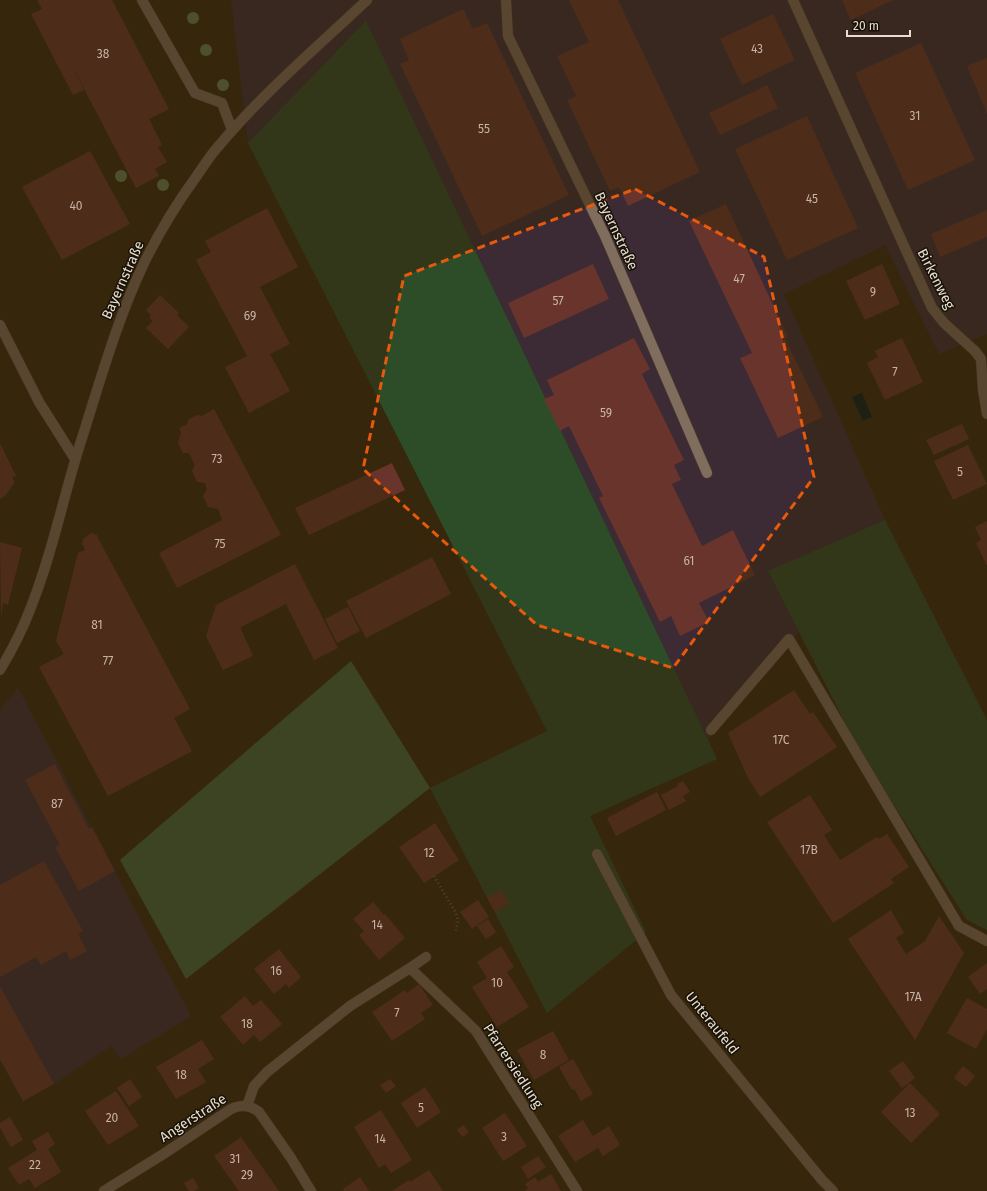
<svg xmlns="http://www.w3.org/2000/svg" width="987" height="1191" viewBox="0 0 987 1191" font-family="'Fira Sans',sans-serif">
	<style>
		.industrial { fill: #3c2b35 }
		.green { fill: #2d4d28 }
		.forest { fill: #45693f }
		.water { fill: #031a1e }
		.building { fill: #68342c }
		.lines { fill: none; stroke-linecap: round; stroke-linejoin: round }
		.minor-casing { stroke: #52442c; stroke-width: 11 }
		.path { stroke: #766953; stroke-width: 2.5; stroke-dasharray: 1 3; stroke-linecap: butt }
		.minor { stroke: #816d5e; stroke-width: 10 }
		.tree { fill: #6c8354 }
		.marked { fill: none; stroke: #e8590c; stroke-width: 3; stroke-dasharray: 8 5; stroke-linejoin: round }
		.labels { text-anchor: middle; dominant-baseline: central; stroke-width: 3; stroke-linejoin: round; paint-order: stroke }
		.number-label { font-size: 12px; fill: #c8b4a6 }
		.street-label { font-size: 14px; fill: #e8decf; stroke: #181107 }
	</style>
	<rect width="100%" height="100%" fill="#36270d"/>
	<path class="industrial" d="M231 0H987V334L939 354 885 245 784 294 885 520 768 571 799 632 708 740 366 22 248 143Z
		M18 688 191 1016 121 1059 111 1046 54 1084 23 1101 0 1061V710Z"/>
	<path class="green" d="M366 21 717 759 590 816 646 932 547 1013 430 788 547 731 248 143Z
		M885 520 987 720V930L967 920 858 748 768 571Z"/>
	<path class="forest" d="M351 661 430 788 186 979 120 860Z"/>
	<path class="water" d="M862 393 872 417 863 421 852 397Z"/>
	<path class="building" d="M37 0H112L169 109 149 119 162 145 158 147 167 162 155 169 159 176 136 188 70 62 84 90 73 95 31 14 42 9Z
		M569 0H618L700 172 628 206 619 187 610 191 567 100 576 96 557 56 589 42Z
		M842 0H893L851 20Z
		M463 9 473 29 487 23 569 195 482 236 400 64 409 60 400 39Z
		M773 14 795 60 742 85 720 39Z
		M921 43 975 160 908 190 855 73Z
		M987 58V114L967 66Z
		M767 85 778 108 720 135 709 113Z
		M807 116 858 228 787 260 735 149Z
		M90 151 130 224 62 260 22 187Z
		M726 204 788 337 785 338 823 417 778 438 740 358 752 353 689 221Z
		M267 208 298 267 260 287 290 344 270 354 290 391 249 413 225 367 247 356 196 260 211 252 205 241Z
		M987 210V237L940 257 931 234Z
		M593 264 609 299 524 338 508 303Z
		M882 264 900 304 865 320 846 281Z
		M160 295 179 313 177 315 189 327 168 349 146 328 153 321 149 318 151 316 146 310Z
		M634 338 650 369 642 374 684 460 674 465 681 480 672 484 702 546 733 530 755 575 699 603 709 622 680 636 671 616 660 622 599 498 603 496 569 426 560 431 544 399 554 395 547 380Z
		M902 338 923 382 885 400 867 363 878 357 875 351Z
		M214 409 281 535 177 588 159 553 222 520 218 509 208 507 203 496 207 489 205 483 197 482 192 471 195 465 189 453H183L178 443 181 432 179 428 186 425 189 419 197 415 202 416Z
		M962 424 969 439 934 455 926 440Z
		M0 443 16 476 12 477 15 482 5 496 0 499Z
		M968 445 987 484 953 500 934 461Z
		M392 463 405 490 309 535 295 508Z
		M987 521V566L976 543 981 540 975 527Z
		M91 533 97 535 98 538 190 709 174 718 192 751 108 796 39 667 64 654 56 641 78 553 85 550 82 543 83 539Z
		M0 542 22 548 8 605 3 603 1 616Z
		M432 557 451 594 366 638 346 601Z
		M295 564 338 648 314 660 286 604 241 627V629L253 656 223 670 206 636 216 605Z
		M348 607 360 631 337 643 325 619Z
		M794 690 810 714 813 712 837 747 760 797 747 776 728 733Z
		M55 764 89 829 92 827 115 871 79 891 55 847 60 845 25 780Z
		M683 781 690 792 683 796 686 801 669 810 661 795 678 786 677 784Z
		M657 792 666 810 616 836 607 818Z
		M810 795 832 830 824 835 840 860 877 837 879 839 887 834 909 867 891 879 894 883 833 923 767 822Z
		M435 823 459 860 424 883 399 847Z
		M44 861 83 931 78 934 87 951 70 960 66 951 41 965 36 957 0 977V885Z
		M501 890 509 904 495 912 487 897Z
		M478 900 489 917 472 929 460 912Z
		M373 902 384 915 385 914 405 938 379 960 359 935 364 931 353 919Z
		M891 910 904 933 896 938 906 954 925 941 939 916 964 953 915 1040 848 939Z
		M488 919 496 932 486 939 477 926Z
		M501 946 514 967 507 972 529 1007 497 1027 472 987 487 978 477 962Z
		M279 949 301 977 289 988 286 984 274 994 254 969Z
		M987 963V989L980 994 968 977Z
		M419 984 433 1005 421 1013 425 1019 392 1041 372 1012 405 990 407 993Z
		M0 986 54 1084 23 1101 0 1059Z
		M245 996 253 1006 261 1000 282 1024 260 1042 254 1035 243 1045 220 1017Z
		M967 998 987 1009V1029L976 1049 947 1033Z
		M553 1031 569 1060 534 1080 517 1050Z
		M202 1040 214 1059 198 1069 206 1082 176 1099 156 1067Z
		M573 1059 593 1094 581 1101 574 1089 572 1090 559 1067Z
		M903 1061 915 1078 902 1088 889 1071Z
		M963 1066 975 1076 966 1087 954 1078Z
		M130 1079 142 1097 129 1106 117 1088Z
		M390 1079 396 1086 386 1093 380 1085Z
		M910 1083 940 1114 911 1143 881 1112Z
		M425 1087 441 1112 417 1128 401 1103Z
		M116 1091 139 1126 108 1145 85 1111Z
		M381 1110 412 1160 391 1173 385 1164 379 1168 354 1127Z
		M505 1113 527 1146 503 1161 482 1128Z
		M10 1117 23 1140 11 1147 0 1128V1123Z
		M583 1120 593 1136 609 1126 620 1145 603 1156 598 1148 575 1162 558 1136Z
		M463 1125 469 1132 463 1137 457 1130Z
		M48 1132 55 1144 48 1149 61 1172 35 1188 29 1179 19 1185 8 1168 37 1150 32 1141Z
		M241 1137 279 1191H239L214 1156Z
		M538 1156 546 1167 528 1179 521 1167Z
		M429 1170 443 1191H392L409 1180 410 1182Z
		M551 1174 561 1191H526L525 1190 528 1188 525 1184 535 1177 538 1182Z
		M360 1177 369 1191H344L343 1189Z
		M193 1178 199 1188 194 1191H189L184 1183Z"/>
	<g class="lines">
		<g class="minor-casing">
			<path id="minor" d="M142 0 195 93 222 103 232 130
				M506 0 508 36 605 236 707 473
				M793 0 932 308 944 323 975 351 981 359 983 390 987 414
				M0 325 39 402 75 459
				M0 670C12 650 23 629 31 607 53 552 64 493 82 438 101 378 118 317 145 261 160 231 177 203 196 177 203 167 209 157 217 148 262 94 316 48 367 0
				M711 730 789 639 959 926 987 941
				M597 854 671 995 822 1180 833 1191
				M410 968 426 957
				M247 1106 254 1086 267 1072 350 1006 410 968 476 1031 577 1191
				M104 1191 165 1153 231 1109C241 1104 250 1105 259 1112L291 1158 311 1191"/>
		</g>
		<path class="path" d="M434 876 456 913 458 921 455 933"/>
		<use href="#minor" class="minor"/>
	</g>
	<g class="tree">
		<circle cx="193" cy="18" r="6"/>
		<circle cx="206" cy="50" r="6"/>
		<circle cx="223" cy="85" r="6"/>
		<circle cx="121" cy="176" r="6"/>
		<circle cx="163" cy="185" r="6"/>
	</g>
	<path d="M0 0H987V1191H0ZM635 189 764 257 814 477 673 668 537 625 363 469 404 276Z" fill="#36270d" fill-opacity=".55" fill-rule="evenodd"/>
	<path class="marked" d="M635 189 764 257 814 477 673 668 537 625 363 469 404 276Z"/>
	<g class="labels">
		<g class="number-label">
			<text x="757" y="49">43</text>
			<text x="103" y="54">38</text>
			<text x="915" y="116">31</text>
			<text x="484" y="129">55</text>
			<text x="812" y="199">45</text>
			<text x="76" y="206">40</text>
			<text x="739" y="279">47</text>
			<text x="873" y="292">9</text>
			<text x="558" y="301">57</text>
			<text x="250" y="316">69</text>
			<text x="895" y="372">7</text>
			<text x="606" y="413">59</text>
			<text x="217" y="459">73</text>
			<text x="960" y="472">5</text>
			<text x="220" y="544">75</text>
			<text x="689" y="561">61</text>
			<text x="97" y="625">81</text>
			<text x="108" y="661">77</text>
			<text x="781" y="740">17C</text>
			<text x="57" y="804">87</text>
			<text x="809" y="850">17B</text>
			<text x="429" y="853">12</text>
			<text x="377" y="925">14</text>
			<text x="276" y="971">16</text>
			<text x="497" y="983">10</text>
			<text x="913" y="997">17A</text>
			<text x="397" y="1013">7</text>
			<text x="247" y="1024">18</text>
			<text x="543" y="1055">8</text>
			<text x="181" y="1075">18</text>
			<text x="421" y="1108">5</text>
			<text x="910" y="1113">13</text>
			<text x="112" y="1118">20</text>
			<text x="504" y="1137">3</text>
			<text x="380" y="1139">14</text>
			<text x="235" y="1159">31</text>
			<text x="35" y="1165">22</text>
			<text x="247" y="1175">29</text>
		</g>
		<g class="street-label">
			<text transform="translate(616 231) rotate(65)">Bayernstraße</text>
			<text transform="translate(936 279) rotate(63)">Birkenweg</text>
			<text transform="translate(123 280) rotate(-66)">Bayernstraße</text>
			<text transform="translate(712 1023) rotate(51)">Unteraufeld</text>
			<text transform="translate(513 1066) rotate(57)">Pfarrersiedlung</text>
			<text transform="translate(193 1118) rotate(-33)">Angerstraße</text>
		</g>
	</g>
	<path d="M847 30v6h63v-6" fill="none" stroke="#e8decf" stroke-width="2"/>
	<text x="853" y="30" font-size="12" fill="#e8decf" stroke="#181107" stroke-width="3" paint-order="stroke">20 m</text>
</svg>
